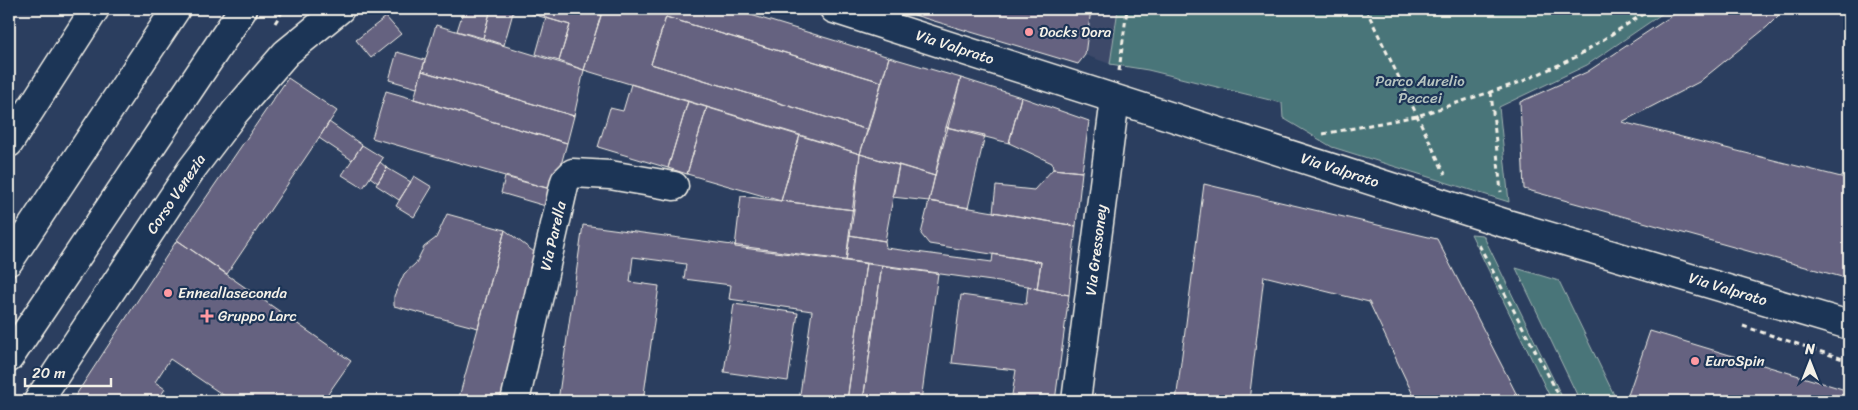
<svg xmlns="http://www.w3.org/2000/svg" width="1858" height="410" viewBox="0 0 1858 410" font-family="Sriracha,sans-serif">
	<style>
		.built { fill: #3c4969 }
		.green { fill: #4a7479; stroke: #9fb2b0 }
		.building { fill: #656280; stroke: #f4f1e8 }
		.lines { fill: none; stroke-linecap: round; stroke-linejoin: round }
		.minor-casing { stroke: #f4f1e8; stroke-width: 31 }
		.primary-casing { stroke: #f4f1e8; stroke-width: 31 }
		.path { stroke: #f4f1e8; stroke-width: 3; stroke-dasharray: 5 4; stroke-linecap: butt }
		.minor { stroke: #1d3557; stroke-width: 28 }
		.primary { stroke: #1d3557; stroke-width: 28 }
		.poi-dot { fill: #ff9aa2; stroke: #1d3557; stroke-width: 2 }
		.labels { text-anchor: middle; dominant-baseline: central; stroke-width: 4.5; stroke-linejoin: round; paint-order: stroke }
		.poi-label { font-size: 15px; fill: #f4f1e8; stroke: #1d3557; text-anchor: start }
		.street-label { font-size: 15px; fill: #f4f1e8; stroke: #1d3557 }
		.park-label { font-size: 15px; fill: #b8c5c1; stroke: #1d3557 }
	</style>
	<rect width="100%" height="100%" fill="#2b3e5f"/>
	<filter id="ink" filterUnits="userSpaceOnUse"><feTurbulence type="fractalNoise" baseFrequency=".02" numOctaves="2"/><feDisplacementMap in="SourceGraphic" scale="10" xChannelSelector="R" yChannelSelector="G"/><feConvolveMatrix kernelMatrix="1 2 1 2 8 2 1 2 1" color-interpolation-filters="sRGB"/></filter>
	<g filter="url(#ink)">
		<path class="built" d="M898 9H1118L1110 64 1085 55 1078 64Z"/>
		<path class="green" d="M1118 9H1669L1587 65 1499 107 1509 202 1332 147 1283 118 1282 103 1148 70 1110 64Z
			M1471 234 1483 235 1564 401H1552Z
			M1516 268 1559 281 1617 401H1580Z"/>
		<path class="building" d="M464 9H491L483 38 457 31Z
			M491 9H514L504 45 483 38Z
			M515 9H603L584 70 559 61 570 25Z
			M603 9H731L889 57 882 82 666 17 651 64 868 130 860 154 584 70Z
			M894 9H1091L1085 55 1078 64Z
			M1682 9H1785L1767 27 1699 82 1622 122 1849 179V279L1524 189 1520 102 1587 72Z
			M386 17 401 34 371 58 356 40Z
			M666 17 882 82 868 130 651 64Z
			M546 18 570 25 559 61 536 54Z
			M436 25 584 70 574 116 422 71Z
			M397 52 425 60 417 88 389 80Z
			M889 57 961 78 935 176 860 154Z
			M422 71 574 116 567 143 414 99Z
			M288 78 337 111 227 274 177 240Z
			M961 78 1021 97 1009 143 946 127Z
			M631 84 688 101 668 168 598 147 610 108 623 111Z
			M386 91 567 143 554 190 372 138Z
			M1021 97 1089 121 1082 172 1053 169 1052 163 1009 143Z
			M688 101 707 107 687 174 668 168Z
			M707 107 800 135 781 201 687 174Z
			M329 122 362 145 352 160 319 138Z
			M946 127 985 135 968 208 929 201Z
			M800 135 860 154 854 210 781 201Z
			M362 145 383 158 363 188 342 175Z
			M860 154 899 165 885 241 849 235Z
			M380 162 387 168 378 183 370 177Z
			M899 165 935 176 929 201 892 197Z
			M387 168 411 182 399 200 376 185Z
			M1053 169 1082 172 1076 226 993 212 996 186 1034 190Z
			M414 176 432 187 414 217 396 206Z
			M505 177 554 190 549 207 501 193Z
			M1204 184 1437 239 1520 401H1416L1369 302 1264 276 1249 401H1176Z
			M741 196 854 210 846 261 735 247Z
			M929 201 1076 226 1069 295 1037 289 1041 262 929 244 921 234Z
			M447 214 505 230 478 328 394 306V296L404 274 416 263 424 247 436 238Z
			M583 225 866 263 847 401H799L812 311 729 299 731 285 684 279 686 264 633 257 630 282 659 286 643 401H558Z
			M505 230 542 258 510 401H458Z
			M849 235 885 241 886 248 992 262 993 254 1041 262 1037 289 1028 286 846 261Z
			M177 240 351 361 323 401H232L170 359 155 382 165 389 157 401H72Z
			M866 263 882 265 863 401H847Z
			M882 265 938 273 921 401H863Z
			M1028 286 1037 289 1069 295 1055 401H1011L1016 370 952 363 961 295 1026 304Z
			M734 304 798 313 788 381 724 372Z
			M1650 331 1849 391V401H1626Z"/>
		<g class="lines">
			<g class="minor-casing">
				<path id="minor" d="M834 9 1504 223 1849 325
					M9 143 95 9
					M38 401 191 170 235 112 286 53 340 9
					M515 401 565 181 573 173 610 175 674 186
					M1076 401 1115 99"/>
			</g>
			<g class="primary-casing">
				<path id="primary" d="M9 261 176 9
					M9 358 243 9"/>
			</g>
			<path class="path" d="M1366 9 1445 174
				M275 23 284 9
				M1119 71 1127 9
				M1491 92 1501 192
				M1323 134 1417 116 1521 82 1576 57 1651 9
				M1479 245 1562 401
				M1743 326 1849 361"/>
			<use href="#minor" class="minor"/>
			<use href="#primary" class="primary"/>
		</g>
	</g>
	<g class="poi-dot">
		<circle cx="1029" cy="32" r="5"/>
		<circle cx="168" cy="293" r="5"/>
		<path d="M204.5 308.5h5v5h5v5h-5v5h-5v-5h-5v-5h5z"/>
		<circle cx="1695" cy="361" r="5"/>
	</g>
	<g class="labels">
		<g class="poi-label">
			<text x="1039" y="32">Docks Dora</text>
			<text x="178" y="293">Enneallaseconda</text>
			<text x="218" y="316">Gruppo Larc</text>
			<text x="1705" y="361">EuroSpin</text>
		</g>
		<g class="street-label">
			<text transform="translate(955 47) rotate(18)">Via Valprato</text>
			<text transform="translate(1340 170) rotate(18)">Via Valprato</text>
			<text transform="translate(176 194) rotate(-56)">Corso Venezia</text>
			<text transform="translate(553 236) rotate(-77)">Via Parella</text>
			<text transform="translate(1096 250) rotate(-83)">Via Gressoney</text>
			<text transform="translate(1728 289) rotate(17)">Via Valprato</text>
		</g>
		<g class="park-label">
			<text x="1420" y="81">Parco Aurelio<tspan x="1420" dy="17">Peccei</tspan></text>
		</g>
	</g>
	<rect width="1858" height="410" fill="none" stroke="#1d3557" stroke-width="30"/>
	<rect x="15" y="15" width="1828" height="380" fill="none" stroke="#f4f1e8" stroke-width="2" filter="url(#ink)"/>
	<g transform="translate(1810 362)" stroke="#1d3557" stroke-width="4" paint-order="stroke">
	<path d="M0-4L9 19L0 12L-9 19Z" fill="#f4f1e8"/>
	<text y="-8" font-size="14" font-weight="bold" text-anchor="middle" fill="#f4f1e8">N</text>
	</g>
	<path d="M25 378v8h86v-8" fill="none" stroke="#f4f1e8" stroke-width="2.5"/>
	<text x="32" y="378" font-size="15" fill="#f4f1e8" stroke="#1d3557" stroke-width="4" paint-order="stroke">20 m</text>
</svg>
